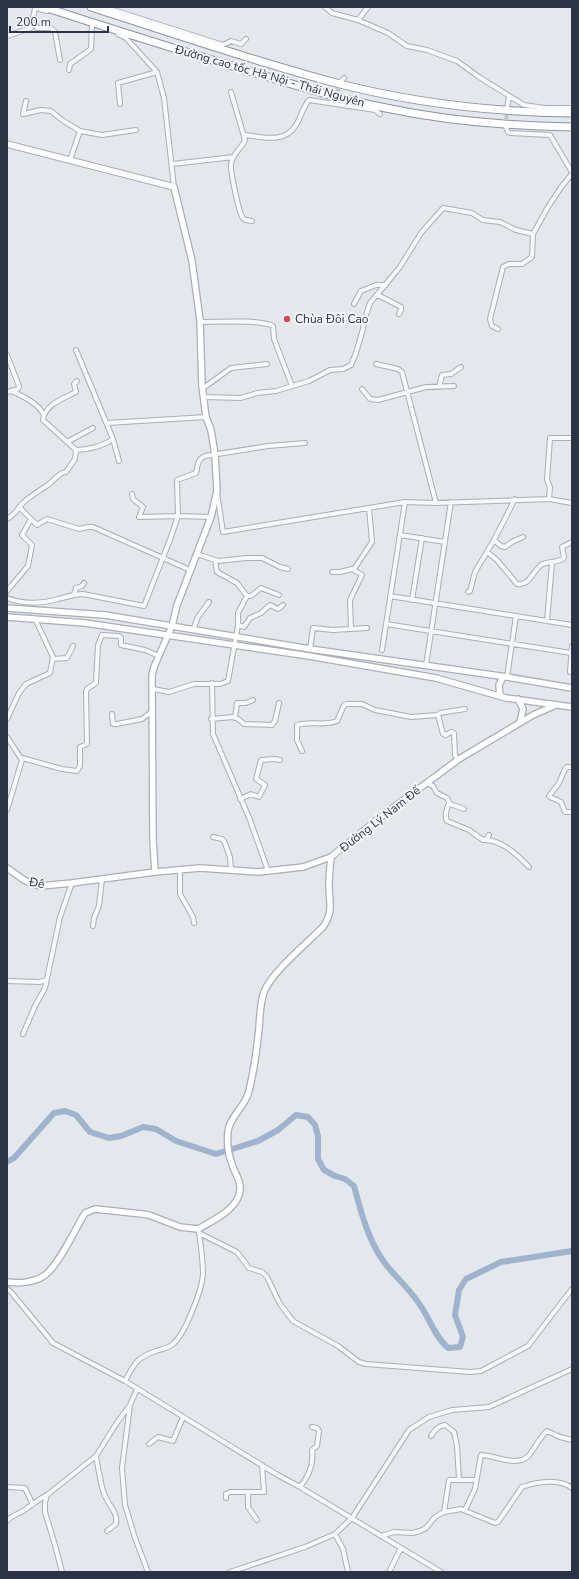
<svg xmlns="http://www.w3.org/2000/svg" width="579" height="1579" viewBox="0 0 579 1579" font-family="'Nunito Sans',sans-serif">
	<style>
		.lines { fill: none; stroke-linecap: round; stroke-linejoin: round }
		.river { stroke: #9fb4cc; stroke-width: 6 }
		.street-tunnel { stroke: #bfc3cb; stroke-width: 4; stroke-dasharray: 4 2; stroke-linecap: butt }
		.street-casing { stroke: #a9aeb7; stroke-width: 6 }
		.secondary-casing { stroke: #a9aeb7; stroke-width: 8 }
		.highway-casing { stroke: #8b94a3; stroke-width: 9 }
		.street { stroke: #f7f8fa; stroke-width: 4 }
		.secondary { stroke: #fff; stroke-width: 5.5 }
		.highway { stroke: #fff; stroke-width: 7 }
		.poi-dot { fill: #d1495b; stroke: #f4f6f9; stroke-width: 1.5 }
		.labels { text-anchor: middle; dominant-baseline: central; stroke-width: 4; stroke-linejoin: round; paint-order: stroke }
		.street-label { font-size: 12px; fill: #2b3445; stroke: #f4f6f9 }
		.poi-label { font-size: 12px; fill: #2b3445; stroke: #f4f6f9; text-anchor: start }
	</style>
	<rect width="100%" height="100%" fill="#e4e7ec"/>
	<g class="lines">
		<path class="river" d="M7 1162 14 1158 54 1113 65 1111 76 1115 90 1132 109 1138 121 1136 143 1127 156 1129 176 1141 216 1154 258 1141 278 1130 296 1115 308 1117 315 1125 318 1136V1159L324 1170 335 1176 345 1179 354 1186C361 1212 368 1240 384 1262 395 1277 410 1289 420 1305 430 1319 435 1337 448 1348L460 1347 463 1337 455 1315 459 1290 466 1279 501 1262 572 1251"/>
		<path class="street-tunnel" d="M336 98 340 83
			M506 125 507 110"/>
		<g class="street-casing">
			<path id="street" d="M104 7 223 45 231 41 241 44 246 39
				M325 7 332 13 358 20 388 33 407 46 427 50 457 61 479 77 524 105 545 108H572
				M358 20 368 7
				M32 24 36 25 37 28H51L55 32 60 60
				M118 34 126 38 157 72 164 98 174 187
				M7 36 31 28 35 8 47 11
				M69 70 70 64 91 49 92 25
				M340 82 344 78
				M231 92 245 140C242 148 232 154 231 164 230 170 239 214 243 218 245 221 249 220 252 221
				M26 101 23 114 41 110 51 111 62 120 80 131 102 135 136 130
				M120 104 118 83 157 72
				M507 108 509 97
				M506 127 508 132 510 133 550 135 572 172
				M245 135C262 137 285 144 296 125 301 117 303 107 309 100L375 110 380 114
				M70 160 80 131
				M172 164 234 157
				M378 295 401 307V310L399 314
				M354 304 361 291 376 285H386
				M201 322C216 322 261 319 273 326L274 339 292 386
				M498 329 492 326 490 319 503 267 509 264H522L532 257 533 234 548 207 562 186 572 174
				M76 350 113 439C103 446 88 450 76 450L43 420C44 405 64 398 76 392L74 384 77 381
				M7 355 19 386 18 389 7 392
				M376 364 398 369 402 372 436 503
				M439 387 442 375 451 374 461 367
				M202 389 231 368 267 364
				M362 389 370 399 378 400 426 387 454 386
				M11 391C23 396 38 403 44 415
				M203 397 241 398 257 393 276 391 309 381 330 370 343 369 351 365 356 353 363 329 365 318 370 303 400 267 421 233 443 208 472 213 483 220 500 222 516 230 533 234
				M107 423 206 417
				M113 439 119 461
				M67 442 93 428
				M217 493 223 532 405 502 436 503 549 499 572 503
				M132 494 133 499 143 507 139 517 178 516 211 517
				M549 499 550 487 547 480 550 438H572
				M19 507 37 525 47 519 79 529 88 527H93L190 570
				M7 519C14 516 18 508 23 503 30 496 38 492 46 486 54 482 57 473 66 472L75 459 76 450
				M400 535 445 542
				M494 540 501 546 505 547 512 542 523 537
				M487 552 497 560 517 584C530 586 532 572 541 565 547 561 556 563 563 559L564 557 562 547 572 542
				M197 554 218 561 246 558H262L280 567 288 569
				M354 569 372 542 369 508
				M332 572H340L352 569 362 575 350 600 351 629
				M7 591 28 566 32 545 22 535 31 519
				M468 592 470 591 475 572 494 540 515 499
				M74 594 76 588 82 586 84 583
				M247 596H251L261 588 279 595
				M390 596 572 625
				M7 598C22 604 42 604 58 599 67 597 74 594 83 594L144 606 171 537 178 516 177 480 196 473C198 466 197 459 205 456L268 446 305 443
				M412 600 422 538
				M547 621 552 563
				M386 624 571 653
				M238 625 244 627 250 618 261 613 270 605 278 609 283 605
				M193 630 198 617 209 602
				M572 646 570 672H572
				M310 649 313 628 333 630 367 628
				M382 650 405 502
				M53 659 67 658 73 646
				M426 665 451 502
				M507 677 516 616
				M212 683 213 734 250 820 268 871
				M153 689 169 692 194 684H220L228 681 238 625V613L247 596 237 583 217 572 215 560
				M112 714 113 724H117L142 719 153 711
				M438 715 443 734 446 735 451 732 454 733 455 755 458 760
				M235 718 237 703H246L253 700
				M7 719 19 693 26 684 50 673 53 657 35 619
				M211 719 233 717 238 719 244 724 272 725 275 721 279 703
				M7 737 22 760 7 810
				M302 751 297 740V725C310 721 324 726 337 721L344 705 347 704H362L375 710 411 717 438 715 440 713 465 709
				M22 758 62 769 77 771 80 766V747L87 744 86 692 87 689 96 683 98 645 102 635 119 636 121 638V645L145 650 159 656
				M572 767H567L565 769 559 783 549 796 550 797 561 802 565 812H572
				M427 783 433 786 437 793 447 798 450 804 464 809
				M240 799 251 794 259 797 265 785 256 779 261 760 275 759 280 760
				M449 803C447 809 444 815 447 821L469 830 483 840 487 839 489 835
				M213 837 222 839 224 841 230 857 231 870
				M485 840C502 840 518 855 529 867
				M180 869V894L193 917 194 923
				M93 926 94 918 99 906 102 879
				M7 981 40 982 46 980
				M23 1034 35 1006 45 988 60 917 72 883
				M199 1233 237 1252 249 1268 262 1272 267 1277 280 1304 293 1321 338 1346 359 1362 366 1364 470 1372 481 1371 528 1346 572 1289
				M7 1289 11 1292 53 1343 125 1381 276 1474 300 1487 441 1572
				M125 1381C135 1363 136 1358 156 1351 161 1349 169 1348 173 1344 185 1334 202 1290 203 1274 203 1260 201 1246 199 1232
				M130 1405 122 1468 125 1505 135 1538 148 1572
				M431 1436C435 1430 438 1426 445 1425L454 1432 457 1446 459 1479
				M149 1444 158 1437 173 1441 183 1417
				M96 1456C98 1466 101 1488 105 1496 109 1506 118 1512 116 1524L107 1531
				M7 1487 25 1488 32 1503
				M300 1487C309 1476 314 1464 312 1450L317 1446 319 1431 317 1428 312 1427
				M248 1493V1507L257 1520
				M226 1498V1494L230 1492H264L262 1465
				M465 1510 475 1489 481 1455C495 1455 519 1469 530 1454 536 1446 540 1437 547 1431L560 1437 572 1440
				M444 1512 449 1480H476
				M7 1521C11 1516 16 1515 21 1512 30 1507 37 1500 47 1495
				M335 1534 343 1549 348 1572
				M381 1536 394 1532 413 1533 420 1531 426 1528 435 1517 444 1512 461 1509 495 1523 498 1522 522 1487C536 1482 559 1478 572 1488
				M62 1572 55 1545 45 1512V1502L47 1495 96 1456 116 1424 130 1405 137 1389
				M230 1572 305 1547 335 1534 352 1518 409 1430 429 1417 452 1410 489 1407 572 1369
				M389 1572 401 1548"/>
		</g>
		<g class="secondary-casing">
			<path id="secondary" d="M7 144 174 187 192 261 200 320 202 386 206 417 211 430 215 455 217 491 211 517 177 605 172 626 154 667 152 675 153 840 155 872
				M7 608 105 615 310 649 507 677 572 688
				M7 617 85 623 309 656 436 678 506 698 572 707
				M500 696 499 685 503 677
				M518 699 523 709 520 722
				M7 868 24 880 33 884 41 886 72 883 155 872 200 868 258 872 303 867 331 857 378 819 459 759 533 715 556 705
				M7 1282C19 1284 36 1282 45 1275 58 1266 76 1228 85 1213L95 1209 142 1214 149 1215 180 1227 198 1229C212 1221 234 1211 239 1195 243 1182 235 1175 232 1164 228 1154 227 1141 228 1131 230 1116 246 1106 249 1091 254 1070 257 1049 259 1028 260 1016 260 1003 264 992 271 973 308 942 323 927 334 911 329 903 329 885 329 876 330 866 331 857"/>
		</g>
		<g class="highway-casing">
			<path id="highway" d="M44 7C112 29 181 51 249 71 294 85 339 99 386 108 447 121 510 126 572 127
				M91 7C172 33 253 61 336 83 413 103 493 112 572 113"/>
		</g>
		<use href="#street" class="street"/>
		<use href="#secondary" class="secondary"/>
		<use href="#highway" class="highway"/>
	</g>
	<circle class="poi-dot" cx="287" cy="319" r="4"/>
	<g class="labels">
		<g class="street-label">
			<text transform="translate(270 76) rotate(16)">Đường cao tốc Hà Nội - Thái Nguyên</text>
			<text transform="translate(380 819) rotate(-38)">Đường Lý Nam Đế</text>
			<text transform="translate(37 883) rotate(10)">Đê</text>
		</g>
		<g class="poi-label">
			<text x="295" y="319">Chùa Đôi Cao</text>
		</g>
	</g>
	<rect width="579" height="1579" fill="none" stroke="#2b3445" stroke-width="16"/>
	<path d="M10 26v6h98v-6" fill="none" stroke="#2b3445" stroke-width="2"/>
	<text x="16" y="26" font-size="12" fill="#2b3445" stroke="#f4f6f9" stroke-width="3" paint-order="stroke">200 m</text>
</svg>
